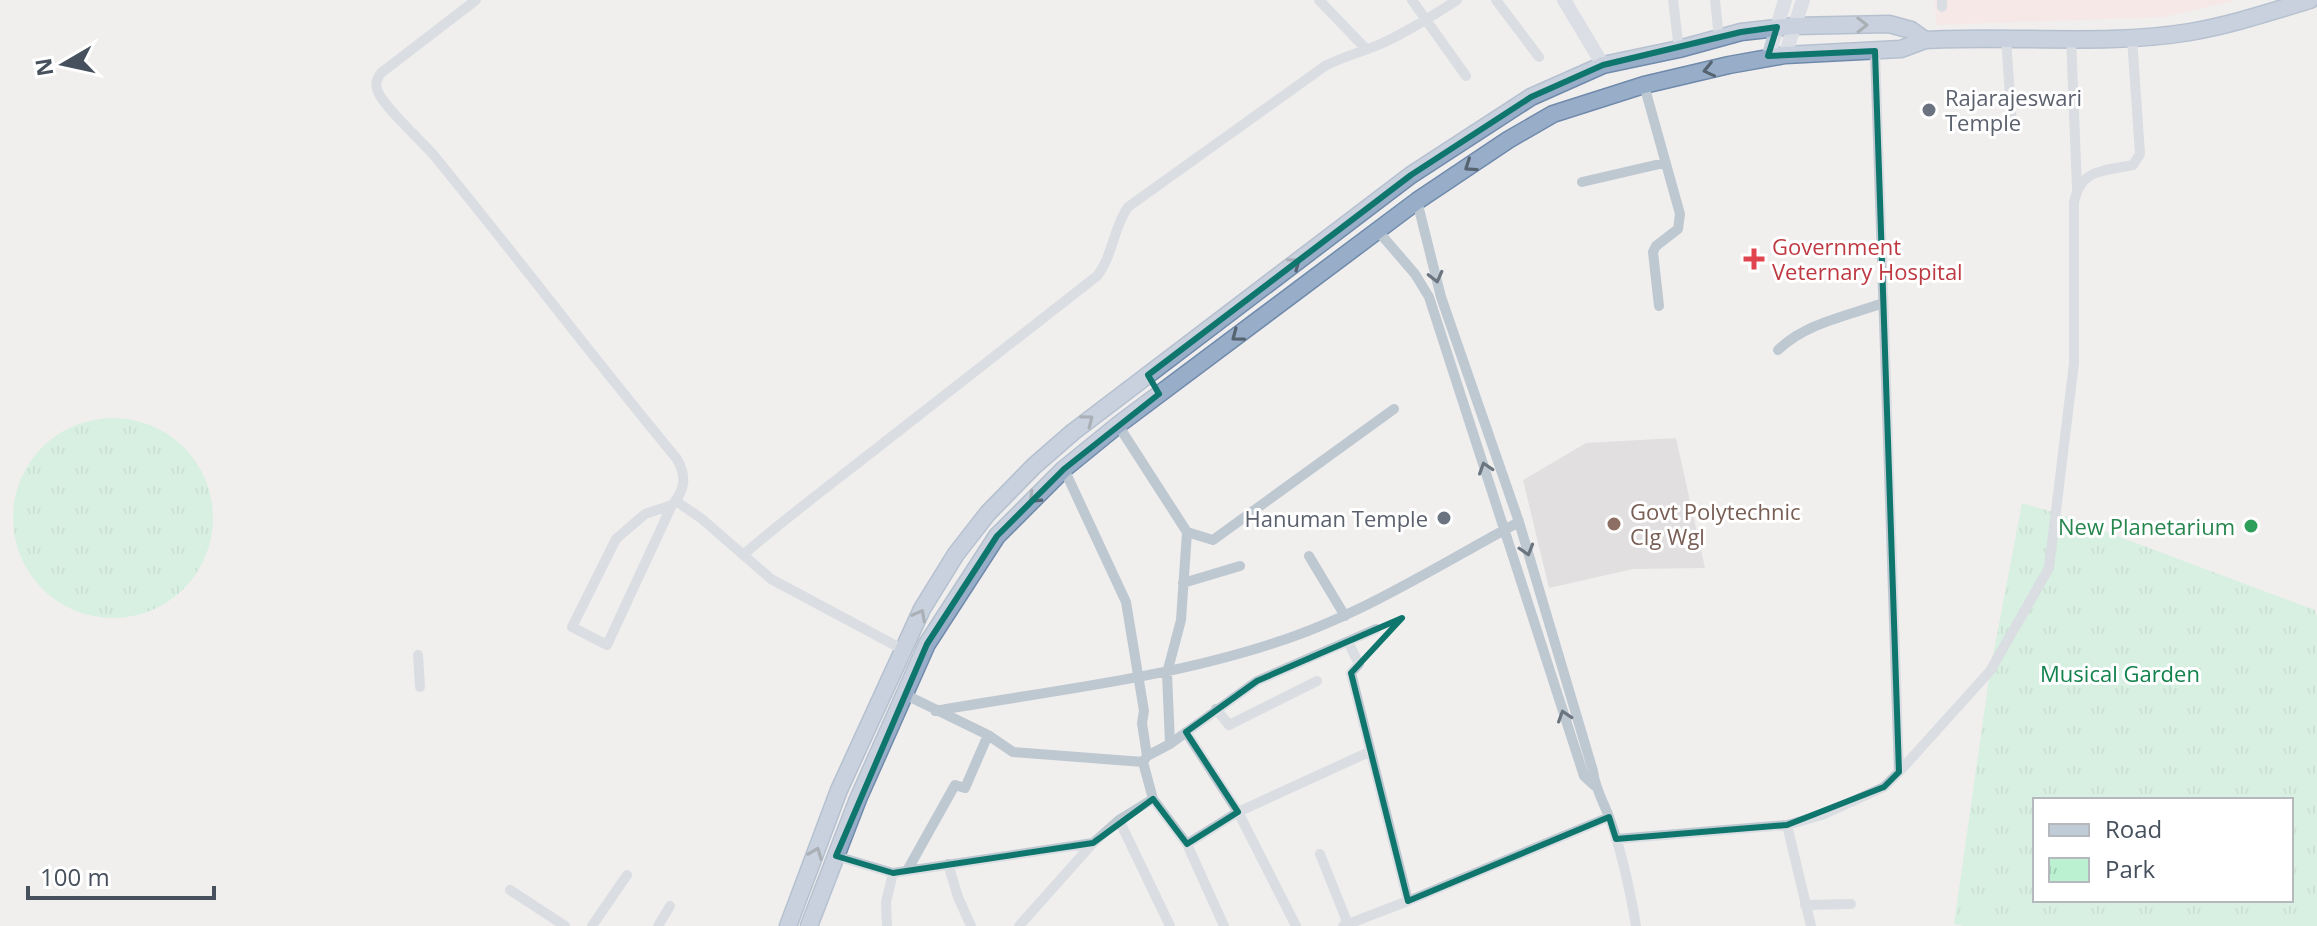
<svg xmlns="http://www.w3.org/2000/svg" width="2317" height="926" viewBox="0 0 2317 926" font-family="'Open Sans',sans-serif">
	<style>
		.education { fill: #e2dfe0 }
		.medical { fill: #fce1de }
		.park { fill: url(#park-tufts); fill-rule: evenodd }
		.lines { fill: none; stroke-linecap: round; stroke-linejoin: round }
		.trunk-casing { stroke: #6f8aab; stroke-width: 19 }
		.minor { stroke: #bec8d1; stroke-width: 10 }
		.secondary { stroke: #c0cbd8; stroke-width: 14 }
		.trunk { stroke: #98aec8; stroke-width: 16 }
		.oneway { stroke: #566472 }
		.oneway2 { stroke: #6a7580 }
		.marked { fill: none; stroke: #0f766e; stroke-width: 6; stroke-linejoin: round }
		.worship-dot { fill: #6b7280; stroke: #fff; stroke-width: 3 }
		.health-dot { fill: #e0444e; stroke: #fff; stroke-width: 3 }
		.education-dot { fill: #8d6e63; stroke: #fff; stroke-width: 3 }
		.leisure-dot { fill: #2e9e5b; stroke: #fff; stroke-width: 3 }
		.labels { text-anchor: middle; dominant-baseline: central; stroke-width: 6; stroke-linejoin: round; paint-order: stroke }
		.worship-label { font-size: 22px; fill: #5b616d; stroke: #fff; text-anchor: start }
		.health-label { font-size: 22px; fill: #be3a42; stroke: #fff; text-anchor: start }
		.education-label { font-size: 22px; fill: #785e54; stroke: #fff; text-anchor: start }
		.leisure-label { font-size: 22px; fill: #27864d; stroke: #fff; text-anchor: end }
		.park-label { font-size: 22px; fill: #13824e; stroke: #fff }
	</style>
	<defs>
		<pattern id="park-tufts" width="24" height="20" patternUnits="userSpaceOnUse" patternTransform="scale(2)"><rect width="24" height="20" fill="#bbf1d1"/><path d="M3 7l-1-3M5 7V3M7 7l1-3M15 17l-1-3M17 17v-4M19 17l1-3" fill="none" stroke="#a2d0b6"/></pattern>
	</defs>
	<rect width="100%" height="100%" fill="#f1eeee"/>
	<path class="education" d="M1676 438 1705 568 1633 569 1549 588 1523 480 1586 443Z"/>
	<path class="medical" d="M1935 0H2237L2164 17 1936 25Z"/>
	<path class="park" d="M13 518a100 100 0 1 1 200 0a100 100 0 1 1-200 0Z
		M2022 503 2056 513 2315 610 2317 616V926H1964L1954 924 1990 671ZM2035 800H2291V900H2035Z"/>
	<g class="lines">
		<g class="trunk-casing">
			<path id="trunk" d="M788 926 839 790 922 609 956 554 988 513 1034 466 1073 432 1411 175 1531 97 1603 65 1679 49 1741 32 1794 26 1889 24 1911 30 1925 40
				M809 926 858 799 927 644 997 536 1064 469 1118 425 1417 201 1508 140 1553 114 1644 85 1729 65 1785 55 1901 49 1925 40C2012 35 2106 46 2190 32 2231 25 2270 12 2310 0"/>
		</g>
		<path class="minor" d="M476 0 381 73C377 78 375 83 377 89 380 104 424 143 436 158 518 258 595 360 677 459 687 477 685 490 672 505L607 645 572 627 616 539 645 514 672 505
			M1319 0 1365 48
			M1412 0 1466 76
			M1496 0 1539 57
			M1673 0 1679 49
			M1715 0 1719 38
			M1942 0V7
			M2006 38 2012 125
			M2071 38 2077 188
			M1644 85 1680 214 1678 229 1656 246 1653 252 1659 306
			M1582 182 1664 163
			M1417 201 1441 297 1519 522 1593 771C1595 788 1603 801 1609 817 1622 852 1630 890 1636 926
			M1378 231 1415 274 1429 297 1584 776 1595 786
			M1778 350C1806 323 1847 316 1883 303
			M1118 425 1187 532 1181 620 1167 673 1170 744
			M1064 469 1126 602 1144 711 1142 723 1147 756
			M676 501 702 519 771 579 902 649
			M1187 532 1213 540 1394 409
			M743 555C789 515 838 479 886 441 956 386 1026 331 1097 276 1113 256 1113 228 1128 207L1325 66C1344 56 1366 51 1385 42 1410 30 1434 15 1457 0
			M1309 556 1345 616
			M1183 583 1240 566
			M1348 642 1359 664 1351 673 1408 901
			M418 655 420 687
			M904 694 988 735 1013 752 1143 762
			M1216 709 1229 725 1317 681
			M935 711C1048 691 1164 679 1274 643 1360 616 1439 565 1519 522
			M1186 732 1238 812 1296 926
			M1899 772 1990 671 2049 568 2074 363V202C2081 168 2105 171 2133 165L2140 154 2132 38
			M1119 820 1170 926
			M1787 825 1811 926
			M1616 839 1787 825 1822 815 1884 787 1899 772 1875 51
			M1187 844 1153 799 1143 762 1147 756 1170 744 1257 681 1376 629
			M1320 854 1348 924
			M836 856 893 873 1093 843
			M948 864 958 897 971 926
			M908 869 955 785 965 788 988 735
			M510 890 565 926
			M1805 905 1851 904
			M592 926 627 875
			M658 926 670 906
			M887 926 886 902 893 873
			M1019 926 1093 843 1119 820 1153 799
			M1224 926 1187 844 1238 812 1369 752
			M1343 926 1408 901 1609 817"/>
		<path class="secondary" d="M1564 0 1603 65
			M1785 55 1803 0
			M1768 58 1785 0"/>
		<use href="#trunk" class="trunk"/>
	</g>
	<defs><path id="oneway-chevron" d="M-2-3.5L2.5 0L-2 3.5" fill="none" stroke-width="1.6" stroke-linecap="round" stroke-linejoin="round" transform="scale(2)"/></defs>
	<g class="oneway">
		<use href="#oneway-chevron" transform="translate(1862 25) rotate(-1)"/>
		<use href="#oneway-chevron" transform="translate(1709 70) rotate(167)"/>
		<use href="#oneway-chevron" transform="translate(1470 166) rotate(146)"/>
		<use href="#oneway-chevron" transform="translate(1295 263) rotate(-37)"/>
		<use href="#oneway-chevron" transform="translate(1237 336) rotate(143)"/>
		<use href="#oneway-chevron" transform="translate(1088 420) rotate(-37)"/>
		<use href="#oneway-chevron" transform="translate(1034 498) rotate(135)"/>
		<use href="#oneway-chevron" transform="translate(920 615) rotate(-62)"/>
		<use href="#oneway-chevron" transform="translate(816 853) rotate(-69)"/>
	</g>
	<g class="oneway2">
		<use href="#oneway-chevron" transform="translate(1436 277) rotate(76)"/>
		<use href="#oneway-chevron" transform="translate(1485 468) rotate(-108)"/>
		<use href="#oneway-chevron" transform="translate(1527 550) rotate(73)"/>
		<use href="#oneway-chevron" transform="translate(1564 716) rotate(-108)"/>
	</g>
	<path d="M0 0H2317V926H0ZM1777 27 1768 56 1875 51 1899 772 1884 787 1787 825 1616 839 1609 817 1408 901 1351 673 1402 618 1257 681 1186 732 1238 812 1187 844 1153 799 1093 843 893 873 836 856 927 644 997 536 1064 469 1159 394 1148 375 1411 175 1531 97 1603 65 1741 32Z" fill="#f1eeee" fill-opacity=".55" fill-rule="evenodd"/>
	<path class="marked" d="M1777 27 1768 56 1875 51 1899 772 1884 787 1787 825 1616 839 1609 817 1408 901 1351 673 1402 618 1257 681 1186 732 1238 812 1187 844 1153 799 1093 843 893 873 836 856 927 644 997 536 1064 469 1159 394 1148 375 1411 175 1531 97 1603 65 1741 32Z"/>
	<g class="worship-dot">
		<circle cx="1929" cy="110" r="8"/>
		<circle cx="1444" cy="518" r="8"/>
	</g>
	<path class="health-dot" d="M1750 247h8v8h8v8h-8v8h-8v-8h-8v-8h8z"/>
	<circle class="education-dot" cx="1614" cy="524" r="8"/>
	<circle class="leisure-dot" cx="2251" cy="526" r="8"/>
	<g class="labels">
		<g class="worship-label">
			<text x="1945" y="97">Rajarajeswari<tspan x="1945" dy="25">Temple</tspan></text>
			<text x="1428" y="518" text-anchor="end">Hanuman Temple</text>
		</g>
		<g class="health-label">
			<text x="1772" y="246">Government<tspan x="1772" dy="25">Veternary Hospital</tspan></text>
		</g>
		<g class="education-label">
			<text x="1630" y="511">Govt Polytechnic<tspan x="1630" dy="25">Clg Wgl</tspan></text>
		</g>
		<g class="leisure-label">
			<text x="2235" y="526">New Planetarium</text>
		</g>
		<g class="park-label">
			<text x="2120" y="673">Musical Garden</text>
		</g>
	</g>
	<rect x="2033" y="798" width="260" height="104" fill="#ffffff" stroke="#b5b9be" stroke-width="2"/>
	<rect x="2049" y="824" width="40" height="12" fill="#c0cbd8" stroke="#b5b9be" stroke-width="2"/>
	<text x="2105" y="838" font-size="24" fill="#46515d">Road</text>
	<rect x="2049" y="858" width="40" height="24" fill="url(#park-tufts)" stroke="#b5b9be" stroke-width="2"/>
	<text x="2105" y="878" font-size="24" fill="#46515d">Park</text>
	<g transform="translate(64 64) rotate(261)" stroke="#ffffff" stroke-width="6" paint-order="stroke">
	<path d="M0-6L14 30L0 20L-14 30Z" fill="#46515d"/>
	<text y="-12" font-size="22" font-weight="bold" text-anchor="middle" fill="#46515d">N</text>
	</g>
	<path d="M28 886v12h186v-12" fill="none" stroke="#46515d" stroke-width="4"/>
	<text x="40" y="886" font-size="24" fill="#46515d" stroke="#ffffff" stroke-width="6" paint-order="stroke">100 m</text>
</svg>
